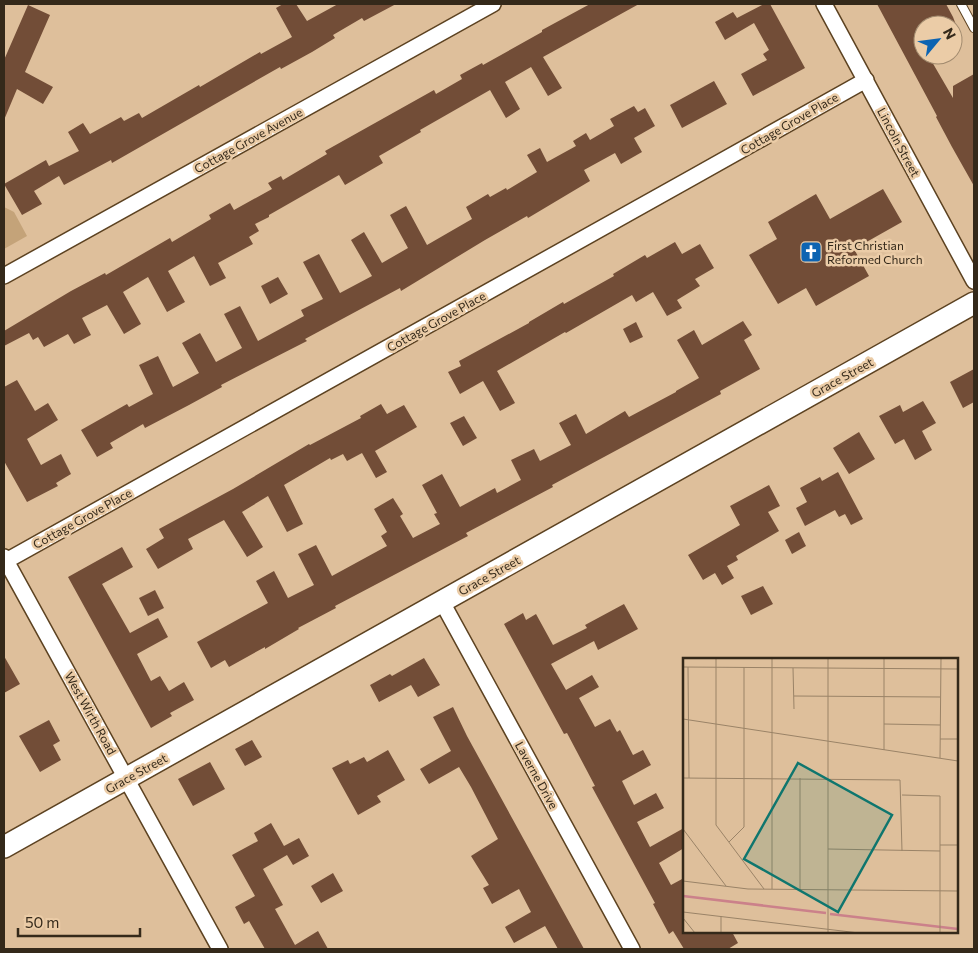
<svg xmlns="http://www.w3.org/2000/svg" width="978" height="953" viewBox="0 0 978 953" font-family="Commissioner,sans-serif">
	<style>
		.green { fill: #c4a379 }
		.building { fill: #724d37 }
		.lines { fill: none; stroke-linecap: round; stroke-linejoin: round }
		.lane-casing { stroke: #5c4221; stroke-width: 10 }
		.street-casing { stroke: #5c4221; stroke-width: 18 }
		.secondary-casing { stroke: #5c4221; stroke-width: 24 }
		.lane { stroke: #fff; stroke-width: 8 }
		.street { stroke: #fff; stroke-width: 15 }
		.secondary { stroke: #fff; stroke-width: 21 }
		.labels { text-anchor: middle; dominant-baseline: central; stroke-width: 5; stroke-linejoin: round; paint-order: stroke }
		.street-label { font-size: 12px; fill: #34291a; stroke: #ebcca7 }
		.poi-label { font-size: 12px; fill: #34291a; stroke: #ebcca7; text-anchor: start }
		.inset-river { fill: none; stroke: #cb818a; stroke-width: 2.5 }
		.inset-road { fill: none; stroke: #9a8367; stroke-width: 1 }
		.view { fill: #0f766e; fill-opacity: 0.15; stroke: #0f766e; stroke-width: 2.5 }
		.inset-edge { fill: none; stroke: #34291a; stroke-width: 2.5 }
	</style>
	<rect width="100%" height="100%" fill="#debf9b"/>
	<path class="green" d="M4 207 14 212 27 236 4 249Z"/>
	<path class="building" d="M283 4H296L307 21 338 4H396L364 21 362 18 333 35 335 38 312 52 281 69 280 67 112 163 111 160 64 185 59 176 34 191 42 204 22 215 4 184 46 160 49 166 79 151 68 132 83 123 90 134 121 117 124 121 139 113 142 118 199 85 200 87 260 52 261 54 292 37 276 8Z
		M590 4H639L543 57 562 88 548 96 531 67 505 82 520 109 506 118 490 90 420 130 421 132 379 156 383 163 345 185 339 175 269 215V217L255 224 259 231 249 237 253 244 218 263 226 278 210 286 194 256 168 271 185 302 167 312 148 277 123 292 141 324 124 334 107 305 82 318 91 335 74 344 68 334 44 347 38 337 33 340 29 333 4 346V331L71 291 105 273 106 275 170 238 172 242 211 219 209 215 230 203 234 210 272 189 268 183 281 176 283 180 327 154 325 151 434 90 436 94 462 79 460 75 482 63 483 65 542 32V30Z
		M764 4H770L805 68 753 96 741 74 767 60 763 54 769 50 754 23 725 40 715 22 733 12 737 18Z
		M877 4H946L953 17 956 25H923V33L916 36 923 47V55H928L953 98V86L974 74V186L952 147 936 117 937 116Z
		M28 5 50 15 25 72 53 87 43 104 17 89 4 120V60Z
		M714 81 727 104 682 128 670 105Z
		M634 106 638 112 645 108 655 126 634 138 642 152 621 164 615 153 584 170 590 181 528 218 527 216 485 240 401 291 400 288 357 311 305 339 307 341 221 385 222 387 189 405 145 428 143 424 110 443 113 448 97 457 81 430 127 404 129 407 153 394 139 365 158 356 173 387 199 373 182 343 200 333 216 362 242 348 224 314 240 306 258 341 304 316 301 310 323 299 303 262 319 254 340 293 372 276 351 240 364 232 382 263 408 248 390 215 406 206 427 245 472 219 466 207 488 194 490 197 506 188 507 190 537 172 527 155 540 148 547 162 576 146 573 141 586 133 590 140 614 126 610 119Z
		M883 189 902 222 854 249 869 276 816 306 806 288 778 304 749 255 777 239 768 222 816 194 830 219Z
		M675 242 682 254 700 244 714 268 695 279 700 286 677 300 682 308 667 316 653 292 636 302 632 295 566 333 565 332 497 371 515 403 500 411 483 381 460 394 448 372 461 366 459 361 529 323V322L563 302 564 304 614 276 613 274 645 255 647 258Z
		M278 277 288 294 270 304 261 286Z
		M743 321 752 335 744 340 760 369 720 391 721 394 552 485 553 487 466 533 468 536 335 606 336 608 298 628 299 629 265 649V647L229 667 225 660 211 668 197 642 268 603 256 581 274 571 288 598 314 585 298 554 316 545 332 576 387 546 381 536 387 532 374 509 393 498 403 514 400 516 413 538 440 524 434 514 437 513 422 485 442 474 460 507 495 488 497 493 521 480 511 460 534 449 540 461 571 445 559 423 576 414 586 434 625 411 629 417 676 392V391L699 378 677 340 694 330 702 345Z
		M636 322 643 337 630 343 623 329Z
		M974 369V402L963 408 950 382Z
		M17 380 35 411 48 403 58 420 27 439 41 465 61 454 71 474 56 483 58 486 27 502 4 461V387Z
		M923 401 936 423 922 431 932 450 915 460 904 439 895 444 879 416 900 405 903 412Z
		M381 404 387 414 404 405 417 427 375 451 387 472 376 478 362 453 347 461 343 454 331 460 330 458 284 485 303 524 287 532 268 496 242 512 263 547 247 557 224 520 188 539 193 549 158 569 146 549 164 538 159 529 233 489 309 444 310 445 361 418 360 416Z
		M464 416 477 438 463 446 450 423Z
		M859 432 875 459 849 474 833 448Z
		M838 472 863 519 851 525 845 514 839 517 835 510 805 526 796 508 807 502 800 488 820 477 822 481Z
		M769 485 780 506 768 512 779 531 736 556 738 560 727 566 734 578 722 585 715 573 703 580 688 555 740 525 730 506Z
		M799 532 806 546 792 554 785 540Z
		M122 547 133 567 102 584 130 633 158 618 168 637 137 654 151 681 160 676 169 691 184 682 194 700 170 713 172 716 151 728 68 577Z
		M763 586 773 604 751 615 741 596Z
		M155 590 164 608 148 616 139 598Z
		M624 604 638 629 598 650 594 641 551 664 566 690 592 675 599 687 579 698 595 727 610 719 617 732 620 730 633 755 643 750 651 765 622 781 634 805 656 793 664 808 637 822 650 847 684 828V848L659 863 671 885 684 878V932H732L738 943 728 949H684L673 931 669 934 653 904 655 903 592 787 595 786 567 733 564 734 504 624 523 613 526 620 536 614 553 645 587 628 585 625Z
		M4 656 20 684 4 693Z
		M424 658 440 685 418 697 411 685 379 702 370 685 390 674 392 676Z
		M453 707 467 736 584 949H558L545 926 514 943 505 927 531 912 519 889 492 904 483 888 489 885 471 856 498 839 471 787 459 767 429 784 420 769 451 751 433 717Z
		M49 720 60 741 53 745 61 760 40 772 19 736Z
		M252 740 262 757 245 766 235 749Z
		M388 750 405 780 377 796 381 802 358 815 332 768 348 760 350 764 364 757 367 762Z
		M210 762 225 789 193 806 178 779Z
		M271 823 284 846 299 838 309 856 293 865 287 855 263 869 283 905 275 909 295 945 318 931 328 949H265L249 921 244 924 235 907 255 896 232 855 258 841 254 833Z
		M333 873 343 891 321 903 311 886Z"/>
	<g class="lines">
		<g class="lane-casing">
			<path id="lane" d="M961 4 974 28"/>
		</g>
		<g class="street-casing">
			<path id="street" d="M824 4 974 281
				M4 276 493 4
				M4 557 220 949
				M6 561 695 176 866 80
				M442 602 632 949"/>
		</g>
		<g class="secondary-casing">
			<path id="secondary" d="M4 847 974 303"/>
		</g>
		<use href="#lane" class="lane"/>
		<use href="#street" class="street"/>
		<use href="#secondary" class="secondary"/>
	</g>
	<defs>
		<g id="church-square" transform="scale(1.125)"><rect x="-9" y="-9" width="18" height="18" rx="4" fill="#0d64b2" stroke="#ebcca7"/><path d="M-1.2-6h2.4v3.5h3.3v2.4h-3.3V6h-2.4V-.1h-3.3v-2.4h3.3Z" fill="#fff"/></g>
	</defs>
	<g fill-rule="evenodd">
		<use href="#church-square" x="811" y="252"/>
	</g>
	<g class="labels">
		<g class="street-label">
			<text transform="translate(789 123) rotate(-30)">Cottage Grove Place</text>
			<text transform="translate(248 140) rotate(-29)">Cottage Grove Avenue</text>
			<text transform="translate(899 142) rotate(62)">Lincoln Street</text>
			<text transform="translate(436 321) rotate(-29)">Cottage Grove Place</text>
			<text transform="translate(842 377) rotate(-29)">Grace Street</text>
			<text transform="translate(82 518) rotate(-29)">Cottage Grove Place</text>
			<text transform="translate(489 575) rotate(-29)">Grace Street</text>
			<text transform="translate(91 713) rotate(61)">West Wirth Road</text>
			<text transform="translate(136 773) rotate(-29)">Grace Street</text>
			<text transform="translate(537 775) rotate(61)">Laverne Drive</text>
		</g>
		<g class="poi-label">
			<text x="827" y="245">First Christian<tspan x="827" dy="14">Reformed Church</tspan></text>
		</g>
	</g>
	<g transform="translate(683 658)">
		<rect width="275" height="275" fill="#debf9b"/>
		<path class="inset-river" d="M0 238 143 255M147 256 275 271"/>
		<path class="inset-road" d="M33 0V167L81 231M145 0V275M0 9 275 11M5 9 6 120M110 10 111 51M111 38 257 39M0 61 275 103M201 66 257 67M257 81H275M201 92V0M257 100 258 0M0 120 217 122 219 193M117 120V232M219 137 257 138V275M0 171 43 228M46 184 61 169V9M257 187H275M145 191 257 193M0 223 65 231 275 233M89 231V0M0 254 176 275M38 258V275M0 260 12 275"/>
		<path class="view" d="M115 105 209 157 155 254 61 201Z"/>
		<rect width="275" height="275" class="inset-edge"/>
	</g>
	<rect width="978" height="953" fill="none" stroke="#34291a" stroke-width="10"/>
	<g transform="translate(938 40) rotate(61)"><circle r="24" fill="#ebcca7" stroke="#a28b6f"/>
	<path d="M0-4L9 19L0 12L-9 19Z" fill="#0d64b2"/>
	<text y="-8" font-size="14" font-weight="bold" text-anchor="middle" fill="#34291a">N</text>
	</g>
	<path d="M18 928v8h122v-8" fill="none" stroke="#34291a" stroke-width="2.5"/>
	<text x="25" y="928" font-size="15" fill="#34291a" stroke="#ebcca7" stroke-width="4" paint-order="stroke">50 m</text>
</svg>
